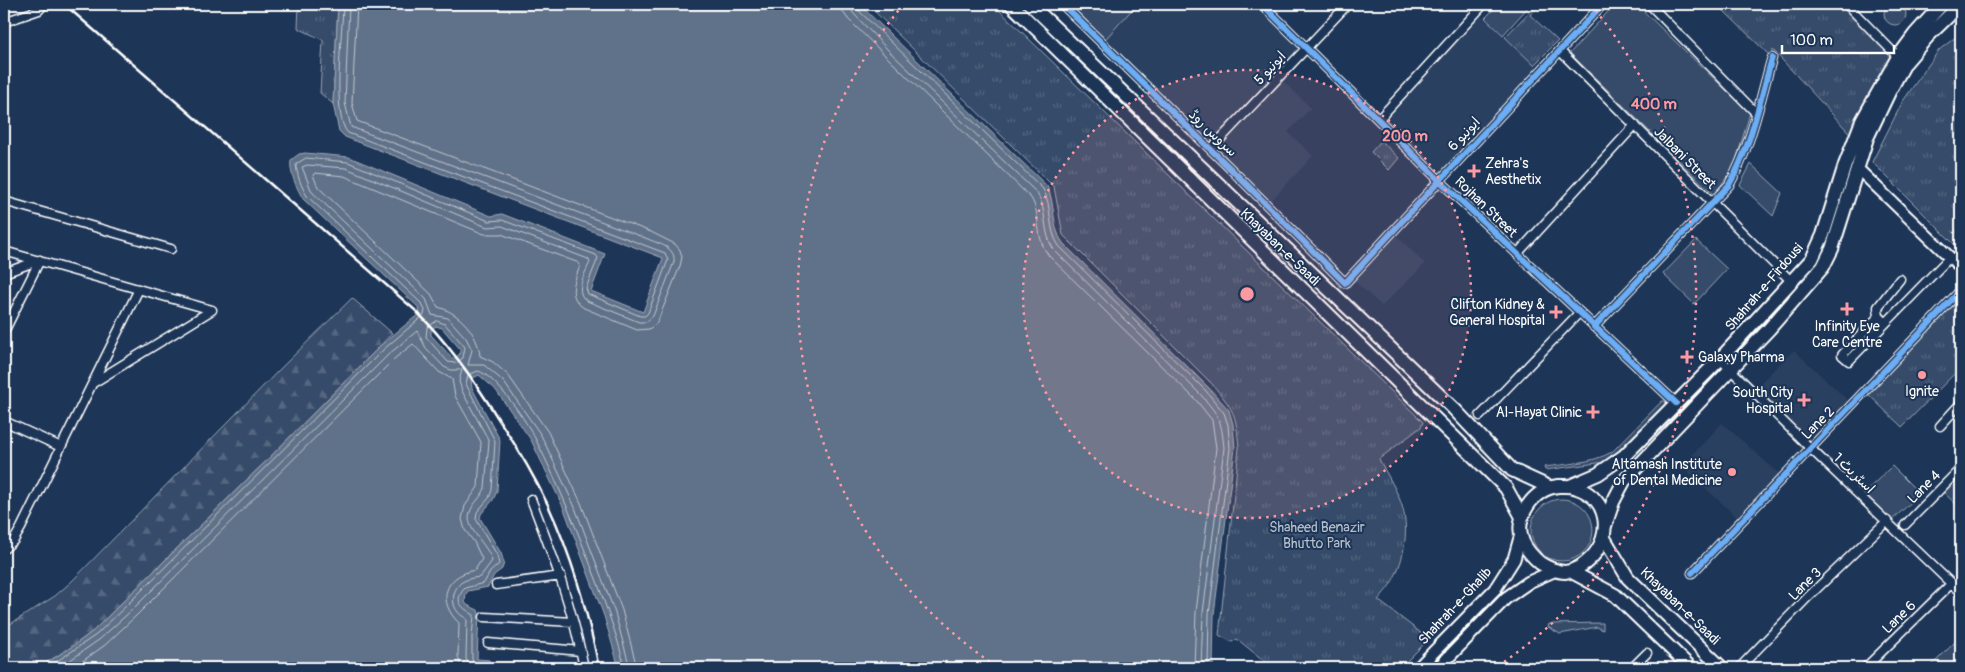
<svg xmlns="http://www.w3.org/2000/svg" width="1965" height="672" viewBox="0 0 1965 672" font-family="Pangolin,'Playpen Sans Arabic',sans-serif">
	<style>
		.built { fill: #2a4161 }
		.grass { fill: #364b69; stroke: #9aa5b4 }
		.forest { fill: url(#forest-firs); stroke: #9aa5b4 }
		.park { fill: url(#park-tufts); stroke: #9aa5b4 }
		.water { fill: #617289; stroke: #a0aab8; fill-rule: evenodd }
		.lines { fill: none; stroke-linecap: round; stroke-linejoin: round }
		.shore { stroke: #c0c7d0; stroke-width: 1 }
		.minor-casing { stroke: #fff; stroke-width: 11 }
		.tertiary-casing { stroke: #fff; stroke-width: 14 }
		.secondary-casing { stroke: #fff; stroke-width: 15 }
		.primary-casing { stroke: #fff; stroke-width: 16 }
		.minor { stroke: #1d3557; stroke-width: 8 }
		.tertiary { stroke: #1d3557; stroke-width: 10 }
		.secondary { stroke: #1d3557; stroke-width: 11 }
		.primary { stroke: #1d3557; stroke-width: 12 }
		.rail { stroke: #fff; stroke-width: 2.5 }
		.cycleway-casing { stroke: #1d3557; stroke-width: 9 }
		.cycleway { stroke: #6dadf4; stroke-width: 6 }
		.ring { fill: none; stroke: #ff9aa2; stroke-width: 2.5; stroke-dasharray: 2.5 5 }
		.poi-dot { fill: #ff9aa2; stroke: #1d3557; stroke-width: 2 }
		.labels { text-anchor: middle; dominant-baseline: central; stroke-width: 4; stroke-linejoin: round; paint-order: stroke }
		.street-label { font-size: 14px; fill: #fff; stroke: #1d3557 }
		.poi-label { font-size: 14px; fill: #fff; stroke: #1d3557; text-anchor: end }
		.park-label { font-size: 14px; fill: #b9c0ca; stroke: #1d3557 }
		.centre { fill: #ff9aa2; stroke: #1d3557; stroke-width: 2.5 }
		.ring-label { font-size: 15px; text-anchor: middle; font-weight: bold; fill: #ff9aa2; stroke: #1d3557; stroke-width: 4; stroke-linejoin: round; paint-order: stroke }
	</style>
	<defs>
		<pattern id="forest-firs" width="22" height="20" patternUnits="userSpaceOnUse" patternTransform="scale(1.25)"><rect width="22" height="20" fill="#364b69"/><path d="M5 1l3.5 6h-7zM16 11l3.5 6h-7z" fill="#546680"/></pattern>
		<pattern id="park-tufts" width="24" height="20" patternUnits="userSpaceOnUse" patternTransform="scale(1.25)"><rect width="24" height="20" fill="#364b69"/><path d="M3 7l-1-3M5 7V3M7 7l1-3M15 17l-1-3M17 17v-4M19 17l1-3" fill="none" stroke="#546680"/></pattern>
	</defs>
	<rect width="100%" height="100%" fill="#1d3557"/>
	<filter id="ink" filterUnits="userSpaceOnUse"><feTurbulence type="fractalNoise" baseFrequency=".02" numOctaves="2"/><feDisplacementMap in="SourceGraphic" scale="10" xChannelSelector="R" yChannelSelector="G"/><feConvolveMatrix kernelMatrix="1 2 1 2 8 2 1 2 1" color-interpolation-filters="sRGB"/></filter>
	<g filter="url(#ink)">
		<path class="built" d="M1137 4H1262L1306 47 1279 77 1311 108 1288 132 1313 156 1267 205 1100 45Z
			M1477 12 1543 73 1442 181 1379 119Z
			M1397 236 1425 264 1382 306 1354 281Z
			M1794 350 1856 408 1810 448 1752 391Z
			M1722 423 1783 477 1744 524 1682 466Z"/>
		<path class="grass" d="M1884 14a11 11 0 1 1 22 0a11 11 0 1 1-22 0Z
			M1055 4H1137L1100 45Z
			M1499 4H1529L1530 5 1503 35 1485 18Z
			M1615 4H1636L1750 113 1734 167 1714 195 1570 53Z
			M1751 164 1782 193 1773 216 1740 185Z
			M1696 240 1727 269 1694 304 1663 274Z
			M1662 401H1665L1667 406 1620 452 1605 462 1545 470 1544 467C1567 464 1592 463 1612 452Z
			M1892 466 1920 494 1889 523 1861 496Z
			M1531 530a31 31 0 1 1 62 0a31 31 0 1 1-62 0Z
			M1603 623V630L1597 627 1560 634 1548 627 1549 624Z
			M1961 636V668H1929Z"/>
		<path class="forest" d="M352 298 392 333 381 345 264 463 93 631 73 646 38 668H4V628L55 596 71 582 280 369Z"/>
		<path class="park" d="M299 4H338L333 104 320 93 323 40 298 28Z
			M867 4H993L1423 422 1421 427 1379 459C1387 475 1398 491 1403 509 1409 533 1404 563 1390 585 1387 590 1382 595 1378 600L1421 633 1423 645 1400 668H1273L1237 639 1232 642 1219 635 1239 448C1236 413 1234 410 1212 384L1063 235 1054 187Z
			M1533 4H1540L1530 15 1558 41 1534 65 1505 37 1535 6Z
			M1717 4H1846L1898 58 1855 139 1773 50 1769 55Z
			M1961 33V251L1872 162 1903 101 1939 50Z
			M1381 141 1399 158 1389 170 1371 152Z
			M1961 296V367L1902 427 1867 393Z
			M1961 468V509L1940 489Z"/>
		<path class="water" d="M338 4H859L1047 186C1056 204 1051 227 1063 243L1209 388 1229 410 1233 424 1235 448 1214 614 1213 668H619L604 616 564 509 531 440 495 389 479 375 471 379 472 388 500 440 497 491 493 500 481 514 480 518 501 553 504 563 502 569 494 575 488 587 468 591 466 594 465 602 467 605 478 610 479 614 477 659 489 660 492 668H38L73 646 93 631 264 463 381 345 420 313 418 307 303 199C297 188 289 173 291 160L299 154 305 153 349 157 491 216 502 214 605 254 591 291 643 312 663 258 345 137 339 131 333 104ZM436 326 442 328 461 350 459 355 453 359 431 335V330Z"/>
		<g class="lines">
			<path class="shore" d="M349 4 345 103 351 127 648 239C659 244 676 247 674 262L653 316 646 322H639L587 301C573 292 585 274 590 262L588 259 502 226 487 227 346 168 307 165 302 167 312 192 426 299 432 315 448 318 466 338 472 350 468 365H484L503 381 541 435 574 505 615 613 630 668
				M357 4 352 103 357 121 651 232 675 244 680 250 682 257 680 266 657 323 649 329 637 330 584 308C567 297 574 282 580 266L579 263 501 234H484L344 176 315 173 313 175 318 187 431 294 438 307C460 313 478 334 480 356L493 362 508 375 548 432 581 503 622 610 637 668
				M842 4 843 12 848 19 1031 198C1042 216 1034 237 1049 256L1196 400 1212 420 1216 448 1196 612 1194 668
				M850 4 853 13 889 51 1037 193C1048 211 1042 233 1054 250L1201 395C1220 417 1221 419 1224 448L1203 613 1201 668
				M856 4 857 9 1043 189C1053 207 1047 229 1059 246L1206 391 1224 413 1228 425 1230 448 1209 614 1208 668
				M437 321 445 324 465 347 463 358 456 363 448 362 426 337 427 328Z
				M47 668 96 635 128 604 384 349 424 315 425 310 421 303 307 196C301 186 297 175 296 164L306 158 348 162 489 221 502 220 596 255 598 258 586 288 588 294 640 316H645L648 313 668 260 665 253 348 133C331 117 343 30 343 4
				M59 668 100 639 133 609 389 354 417 331 426 348 444 367 451 370H462L459 381 462 391 489 441 485 488C482 497 473 503 470 512 464 529 488 544 492 561L480 577C475 578 469 578 464 581 453 586 450 603 458 612 460 615 464 617 467 619L466 659 471 668
				M73 668 105 645 138 614 394 359 413 344 439 372 452 379 455 396 481 442 478 487 465 506 462 519 465 530 474 542 482 559 475 570C443 576 437 602 459 623L458 656 461 668
				M487 668 486 665 476 664 472 660V636L474 615C463 608 452 602 465 588L484 583 490 572 499 564 497 555 476 519 477 512 489 498 492 490 495 441 466 384 468 375 478 371C495 375 528 423 536 440 560 487 579 535 598 584 606 608 621 644 624 668"/>
			<g class="minor-casing">
				<path id="minor" d="M1062 4 1242 180 1345 283 1603 4
					M1262 4 1439 180 1676 403
					M1649 4 1756 113
					M1846 4 1898 57
					M4 22 39 10 44 4
					M1560 51 1792 282
					M1379 119 1484 4
					M1211 149 1348 4
					M4 201 171 249
					M4 251 212 310
					M1517 254 1635 125
					M4 273 40 260
					M1879 316 1878 307 1900 279
					M1886 323 1879 316 1842 355 1849 361 1950 257
					M1594 327 1729 185C1751 147 1760 100 1772 58
					M4 332 40 260
					M1720 359 1810 448 1961 593
					M93 383 212 310
					M1480 416 1579 313
					M4 421 61 447
					M1940 426 1961 403
					M531 499C553 556 573 608 584 668
					M1905 525 1961 468
					M4 549 14 540 21 528 139 289
					M1692 573 1961 290
					M496 585 561 576
					M484 617 573 622
					M488 643 581 651
					M1742 665 1809 596 1887 521
					M1632 668 1647 653
					M1865 668 1952 583"/>
			</g>
			<g class="tertiary-casing">
				<path id="tertiary" d="M1857 168 1961 268"/>
			</g>
			<g class="secondary-casing">
				<path id="secondary" d="M1418 668 1495 589 1514 559 1521 534
					M1438 668 1506 598 1529 582 1556 570"/>
			</g>
			<g class="primary-casing">
				<path id="primary" d="M1011 4 1506 488 1522 517
					M1030 4 1454 409 1512 470 1549 487
					M1558 486C1564 486 1571 485 1577 488 1609 499 1613 535 1591 558 1584 565 1574 571 1565 572 1557 572 1546 567 1540 563 1533 557 1527 551 1523 542 1513 518 1533 489 1558 486Z
					M1570 486 1598 474 1624 456 1720 359 1812 259 1823 235 1845 165 1862 121 1898 57 1915 34 1942 4
					M1605 526 1613 502 1624 481 1769 329 1823 267 1832 249 1867 138 1890 90 1905 63 1928 36 1961 4
					M1604 538 1628 578 1722 668
					M1570 571 1615 595 1691 668"/>
			</g>
			<use href="#minor" class="minor"/>
			<use href="#tertiary" class="tertiary"/>
			<use href="#secondary" class="secondary"/>
			<use href="#primary" class="primary"/>
			<path class="rail" d="M64 4 416 311C449 344 475 381 499 420 517 447 534 476 548 505 572 557 588 612 599 668"/>
			<g class="cycleway-casing">
				<path id="cycleway" d="M1062 4 1242 180 1345 283 1603 4
					M1262 4 1439 180 1676 403
					M1594 327 1729 185C1751 147 1760 100 1772 58
					M1692 573 1961 290"/>
			</g>
			<use href="#cycleway" class="cycleway"/>
		</g>
	</g>
	<circle cx="1247" cy="294" r="224" fill="#ff9aa2" fill-opacity=".12"/>
	<g class="ring">
		<circle cx="1247" cy="294" r="224"/>
		<path d="M996 666A449 449 0 0 1 903 5M1591 5A449 449 0 0 1 1498 666"/>
	</g>
	<g class="poi-dot">
		<path d="M1471.5 163.5h5v5h5v5h-5v5h-5v-5h-5v-5h5z"/>
		<path d="M1844.5 301.5h5v5h5v5h-5v5h-5v-5h-5v-5h5z"/>
		<path d="M1553.5 304.5h5v5h5v5h-5v5h-5v-5h-5v-5h5z"/>
		<path d="M1684.5 349.5h5v5h5v5h-5v5h-5v-5h-5v-5h5z"/>
		<circle cx="1922" cy="375" r="5"/>
		<path d="M1801.5 392.5h5v5h5v5h-5v5h-5v-5h-5v-5h5z"/>
		<path d="M1590.5 404.5h5v5h5v5h-5v5h-5v-5h-5v-5h5z"/>
		<circle cx="1732" cy="472" r="5"/>
	</g>
	<g class="labels">
		<g class="street-label">
			<text transform="translate(1270 68) rotate(-47)">ایونیو 5</text>
			<text transform="translate(1213 133) rotate(44)">سروس روڈ</text>
			<text transform="translate(1464 134) rotate(-47)">ایونیو 6</text>
			<text transform="translate(1685 158) rotate(45)">Jalbani Street</text>
			<text transform="translate(1486 207) rotate(44)">Rojhan Street</text>
			<text transform="translate(1280 247) rotate(44)">Khayaban-e-Saadi</text>
			<text transform="translate(1764 287) rotate(-49)">Shahrah-e-Firdousi</text>
			<text transform="translate(1818 423) rotate(-45)">Lane 2</text>
			<text transform="translate(1854 473) rotate(44)">اسٹریٹ 1</text>
			<text transform="translate(1924 487) rotate(-45)">Lane 4</text>
			<text transform="translate(1805 584) rotate(-45)">Lane 3</text>
			<text transform="translate(1455 606) rotate(-47)">Shahrah-e-Ghalib</text>
			<text transform="translate(1680 606) rotate(44)">Khayaban-e-Saadi</text>
			<text transform="translate(1899 617) rotate(-44)">Lane 6</text>
		</g>
		<g class="poi-label">
			<text x="1485" y="163" text-anchor="start">Zehra's<tspan x="1485" dy="16">Aesthetix</tspan></text>
			<text x="1545" y="304">Clifton Kidney &amp;<tspan x="1545" dy="16">General Hospital</tspan></text>
			<text x="1847" y="326" text-anchor="middle">Infinity Eye<tspan x="1847" dy="16">Care Centre</tspan></text>
			<text x="1698" y="357" text-anchor="start">Galaxy Pharma</text>
			<text x="1922" y="391" text-anchor="middle">Ignite</text>
			<text x="1793" y="392">South City<tspan x="1793" dy="16">Hospital</tspan></text>
			<text x="1582" y="412">Al-Hayat Clinic</text>
			<text x="1722" y="464">Altamash Institute<tspan x="1722" dy="16">of Dental Medicine</tspan></text>
		</g>
		<g class="park-label">
			<text x="1317" y="527">Shaheed Benazir<tspan x="1317" dy="16">Bhutto Park</tspan></text>
		</g>
	</g>
	<circle cx="1247" cy="294" r="8" class="centre"/>
	<g class="ring-label">
		<text x="1654" y="109">400 m</text>
		<text x="1405" y="141">200 m</text>
	</g>
	<rect width="1965" height="672" fill="none" stroke="#1d3557" stroke-width="20"/>
	<rect x="10" y="10" width="1945" height="652" fill="none" stroke="#fff" stroke-width="2" filter="url(#ink)"/>
	<path d="M1782 45v8h112v-8" fill="none" stroke="#ffffff" stroke-width="2.5"/>
	<text x="1790" y="45" font-size="15" fill="#ffffff" stroke="#1d3557" stroke-width="4" paint-order="stroke">100 m</text>
</svg>
